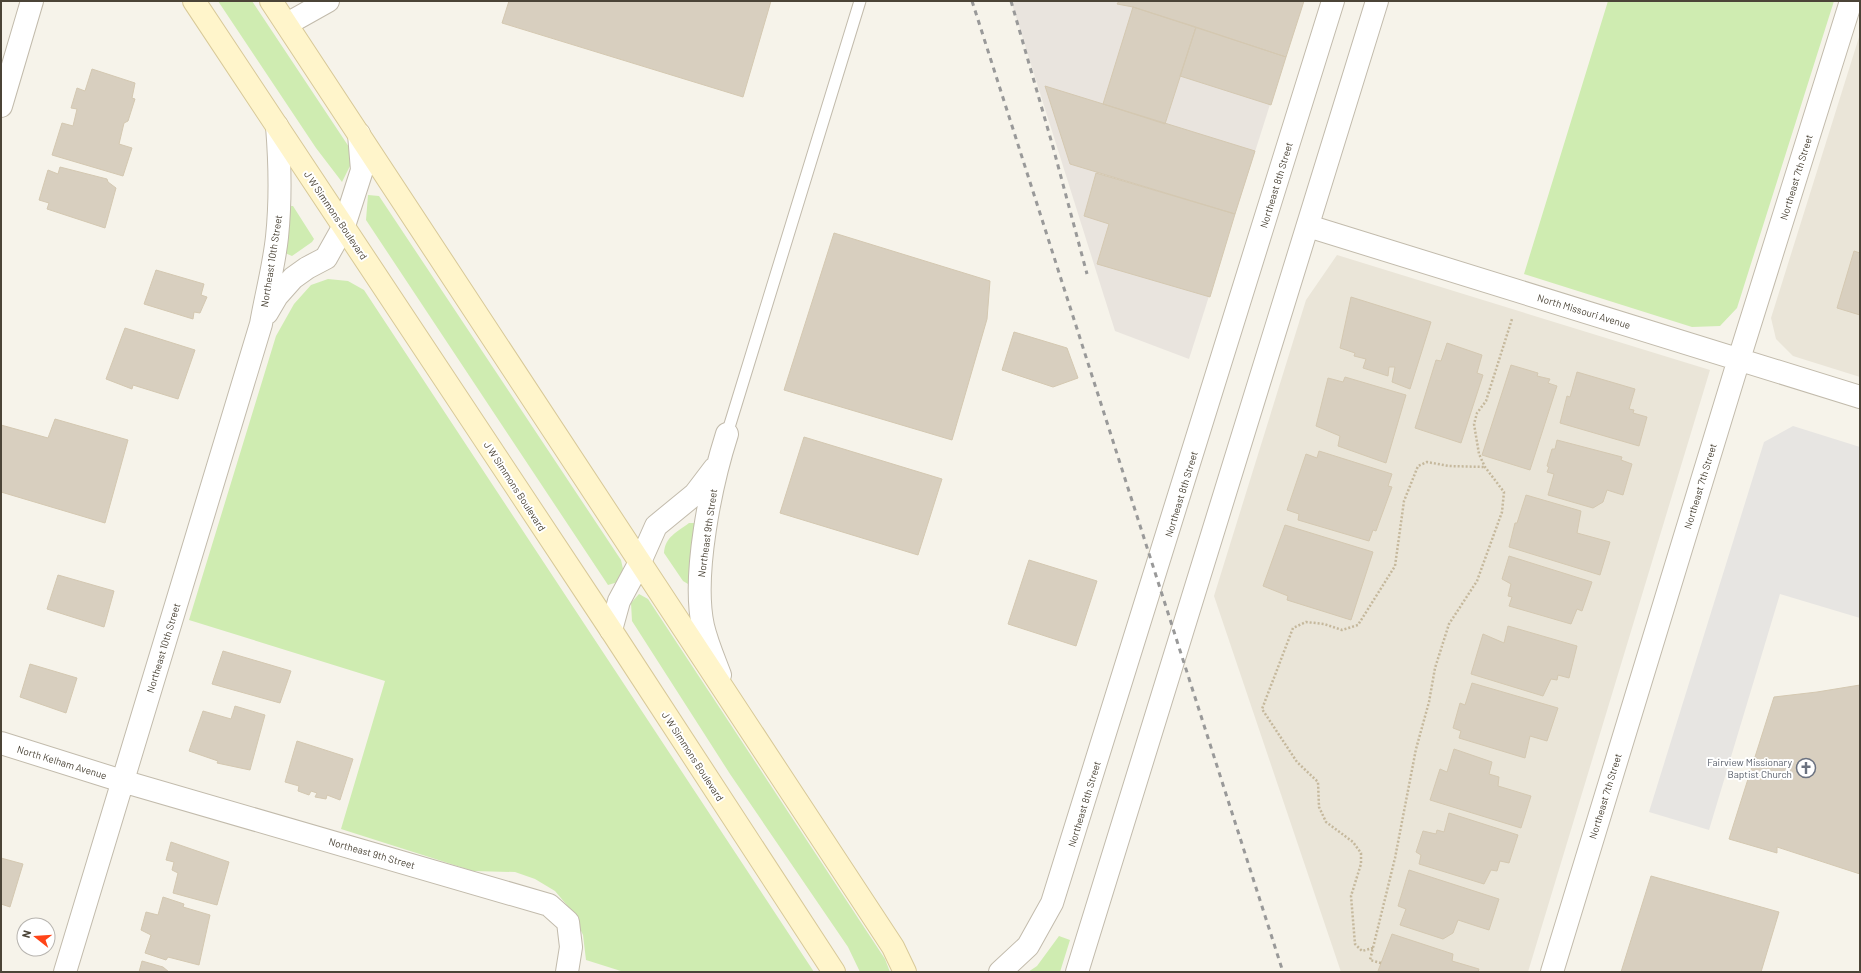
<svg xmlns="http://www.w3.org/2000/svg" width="1861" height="973" viewBox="0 0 1861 973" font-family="Barlow,sans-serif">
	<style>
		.residential { fill: #eae5d8 }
		.industrial { fill: #e9e4de }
		.green { fill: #cfecb1 }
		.parking { fill: #e7e5e2 }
		.building { fill: #d8cfbf; stroke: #d4c8b1 }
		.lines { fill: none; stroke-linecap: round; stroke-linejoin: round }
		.service-casing { stroke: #c2bbac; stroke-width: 13 }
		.minor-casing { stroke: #c2bbac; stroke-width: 24 }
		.tertiary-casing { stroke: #c2bbac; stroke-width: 24 }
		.secondary-casing { stroke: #d8c998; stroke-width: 24 }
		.path { stroke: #c5b89c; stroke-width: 2.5; stroke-dasharray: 2 2; stroke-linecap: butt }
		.service { stroke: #fff; stroke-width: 11 }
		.minor { stroke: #fff; stroke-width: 22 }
		.tertiary { stroke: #fff; stroke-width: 22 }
		.secondary { stroke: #fff5cb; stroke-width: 22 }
		.rail { stroke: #999; stroke-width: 3; stroke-dasharray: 5 5; stroke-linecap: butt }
		.labels { text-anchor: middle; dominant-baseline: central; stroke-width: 4; stroke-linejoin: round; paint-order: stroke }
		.street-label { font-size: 10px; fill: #4b4437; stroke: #fff }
		.worship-label { font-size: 10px; fill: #5b616d; stroke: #fff; text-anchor: end }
	</style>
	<rect width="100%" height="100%" fill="#f6f3ea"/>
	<path class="residential" d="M1860 34V377L1793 356 1776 339 1771 318Z
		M1337 255 1710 370 1528 972H1341L1214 596 1306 300Z"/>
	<path class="industrial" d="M1011 1H1303L1189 359 1115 331Z"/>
	<path class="green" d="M218 1H252L355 156 342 182 316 148Z
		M1608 1H1834L1737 308 1720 326 1692 327 1524 274Z
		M368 195 379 196 621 560 623 569 618 582 608 585 366 220Z
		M290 206H293L314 239 312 242 292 256 285 253Z
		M328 279 348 281 364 290 814 972H624L586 960 583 935 571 910 555 891 535 879 515 872 473 871 341 829 385 681 189 620 276 336 294 304 311 285Z
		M689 523H694L695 529 688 584 683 581 664 553C665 537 677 532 689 523Z
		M639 594 648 599 885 959 890 972H860L848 947 730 774 632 621 631 603Z
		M1059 936 1070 940 1060 972H1028L1037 966Z"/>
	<path class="parking" d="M1793 426 1860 447V618L1780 594 1709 830 1649 812 1764 442Z"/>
	<path class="building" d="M509 1H771L743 97 502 23Z
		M1119 1H1304L1286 57 1133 7 1117 4Z
		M1133 7 1196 27 1165 124 1103 104Z
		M1196 27 1286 57 1271 105 1180 76Z
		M92 69 135 83 132 98 135 99 128 121 124 123 119 144 132 148 123 176 52 155 62 123 73 126 77 109 71 108 77 88 85 91Z
		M1045 86 1255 151 1235 214 1070 164Z
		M60 167 107 179 108 182 116 188 105 228 47 209 49 203 39 200 48 170 58 174Z
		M1096 173 1235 214 1210 297 1097 264 1109 224 1084 216Z
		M834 233 990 281 987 319 952 440 784 390Z
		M1854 251 1860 253V315L1837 308Z
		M156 270 204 284 201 295 207 297 200 313 194 312 193 319 144 304Z
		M1351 297 1431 322 1410 389 1392 382 1395 367H1389L1388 376 1363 368 1366 359 1354 356 1355 353 1340 348Z
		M125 328 195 350 178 399 133 385 132 389 106 379Z
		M1014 332 1067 348 1078 378 1053 387 1002 370Z
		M1447 343 1482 355 1477 373 1483 375 1461 443 1415 428 1436 360 1441 361Z
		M1511 365 1538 373 1537 376 1550 379 1548 383 1557 386 1530 470 1482 455Z
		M1577 372 1635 389 1629 409 1634 410 1633 413 1647 417 1639 446 1560 423 1567 396 1570 397Z
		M1345 377 1406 395 1386 463 1338 446 1340 436 1316 426 1328 378 1343 382Z
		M55 419 128 440 105 523 1 492V425L48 438Z
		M804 437 942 479 918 555 780 513Z
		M1557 440 1622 457 1621 460 1632 464 1623 495 1607 490 1603 502 1593 508 1548 495 1554 474 1547 472 1549 467 1547 466 1552 449H1555Z
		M1319 451 1392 474 1388 486 1392 487 1376 531 1373 530 1369 541 1298 520 1299 514 1287 510 1306 454 1317 458Z
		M1526 495 1581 511 1577 533 1610 542 1600 575 1509 547 1515 523H1517Z
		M1285 525 1373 552 1351 620 1287 600 1288 596 1263 586Z
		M1509 556 1592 582 1582 611 1577 609 1571 624 1509 606 1512 597 1508 596 1511 584 1502 579Z
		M1029 560 1097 581 1076 646 1008 624Z
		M58 575 114 591 104 627 47 609Z
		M1508 626 1577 646 1569 678 1558 675 1557 680 1551 679 1543 696 1471 674 1483 634 1504 643Z
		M223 651 291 671 280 703 212 684Z
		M30 664 77 678 66 713 20 697Z
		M1472 683 1558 708 1547 741 1530 736 1525 758 1459 738 1461 731 1453 728 1460 703 1465 705Z
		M1860 685V874L1777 847V853L1729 839 1774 697 1817 692Z
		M235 706 265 715 250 770 217 763 218 761 189 751 203 711 231 719Z
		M297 741 353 759 340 800 327 795 326 799 315 797 317 793 311 791 309 795 298 791 299 786 285 782Z
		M1454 749 1492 762 1489 774 1499 777 1498 786 1531 796 1521 828 1430 800 1440 769 1447 772Z
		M1449 813 1518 835 1509 863 1500 861 1497 871 1491 870 1484 884 1419 864 1421 855 1416 852 1423 831 1436 834 1437 830 1444 832Z
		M171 842 229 862 217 905 173 893 178 873 172 870 174 862 166 860Z
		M1 858 23 864 10 907 1 904Z
		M1409 870 1499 899 1489 930 1458 920 1453 933 1443 939 1400 925 1406 909 1398 906Z
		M1651 876 1779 912 1761 972H1621Z
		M163 897 184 904 183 907 210 915 199 965 168 957 166 960 145 953 151 935 141 930 146 912 158 915Z
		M1392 934 1453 954 1452 961 1479 969 1478 972 1378 971Z
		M142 961 163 967 169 972H139Z"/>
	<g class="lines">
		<g class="service-casing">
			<path id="service" d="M727 434 860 1"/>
		</g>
		<g class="minor-casing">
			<path id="minor" d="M287 24 328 1
				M1 106 32 1
				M1308 226 1860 397
				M267 313 277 296 293 278 307 268 326 258 344 226 362 170 359 134
				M611 630 619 601 640 562 656 526 695 494 714 469
				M720 675C714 659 707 643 703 626 692 575 711 484 727 434
				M1 743 122 781 549 905 568 922 571 947 567 972
				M65 972 261 324C266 295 274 266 277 237 281 199 280 163 277 126
				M1552 972 1739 359 1851 1"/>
		</g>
		<g class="tertiary-casing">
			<path id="tertiary" d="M1000 972 1028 946 1052 903 1333 1
				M1077 972 1377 1"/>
		</g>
		<g class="secondary-casing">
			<path id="secondary" d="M194 1 611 630 834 972
				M271 1 872 915 893 947 905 972"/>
		</g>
		<path class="path" d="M1373 948 1362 951 1355 944 1351 896 1361 864V853L1353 842 1326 822 1319 807 1318 782 1297 762 1262 709 1293 628 1306 622 1324 624 1342 630 1358 625 1395 566 1404 501 1418 466 1427 462 1449 466 1485 467
			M1381 963 1370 960 1395 858 1416 749 1429 702 1435 668 1449 624 1477 581 1502 512 1504 492 1485 467 1479 454 1474 424 1477 413 1486 401 1512 319"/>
		<use href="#service" class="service"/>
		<use href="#minor" class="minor"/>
		<use href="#tertiary" class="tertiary"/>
		<use href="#secondary" class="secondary"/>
		<path class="rail" d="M972 1 1283 972
			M1011 1 1053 147 1087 274"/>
	</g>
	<defs>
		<g id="church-ring" transform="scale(1)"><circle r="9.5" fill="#fff" stroke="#6b7280" stroke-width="1.5"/><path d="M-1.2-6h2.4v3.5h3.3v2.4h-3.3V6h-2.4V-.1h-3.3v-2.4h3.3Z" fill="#6b7280"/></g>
	</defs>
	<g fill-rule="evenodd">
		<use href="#church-ring" x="1806" y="768"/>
	</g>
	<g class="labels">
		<g class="street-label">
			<text transform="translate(1796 177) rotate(-73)">Northeast 7th Street</text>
			<text transform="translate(1276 185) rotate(-73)">Northeast 8th Street</text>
			<text transform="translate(336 215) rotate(56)">J W Simmons Boulevard</text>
			<text transform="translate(271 261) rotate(-81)">Northeast 10th Street</text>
			<text transform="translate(1584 311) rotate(17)">North Missouri Avenue</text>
			<text transform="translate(515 486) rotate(57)">J W Simmons Boulevard</text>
			<text transform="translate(1700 486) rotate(-73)">Northeast 7th Street</text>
			<text transform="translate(1181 494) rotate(-73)">Northeast 8th Street</text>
			<text transform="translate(707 533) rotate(-82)">Northeast 9th Street</text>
			<text transform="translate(163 648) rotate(-73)">Northeast 10th Street</text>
			<text transform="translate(693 756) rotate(57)">J W Simmons Boulevard</text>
			<text transform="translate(62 762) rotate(17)">North Kelham Avenue</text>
			<text transform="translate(1605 796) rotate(-73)">Northeast 7th Street</text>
			<text transform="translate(1084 804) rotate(-73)">Northeast 8th Street</text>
			<text transform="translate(372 853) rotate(16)">Northeast 9th Street</text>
		</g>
		<g class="worship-label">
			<text x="1792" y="762">Fairview Missionary<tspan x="1792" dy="12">Baptist Church</tspan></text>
		</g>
	</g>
	<rect width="1861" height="973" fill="none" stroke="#4b4437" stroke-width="4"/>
	<g transform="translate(36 937) rotate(287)"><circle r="19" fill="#ffffff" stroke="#b7b4af"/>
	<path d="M0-3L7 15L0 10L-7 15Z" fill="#ff4418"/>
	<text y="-6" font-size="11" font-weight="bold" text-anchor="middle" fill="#4b4437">N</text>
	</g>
</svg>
